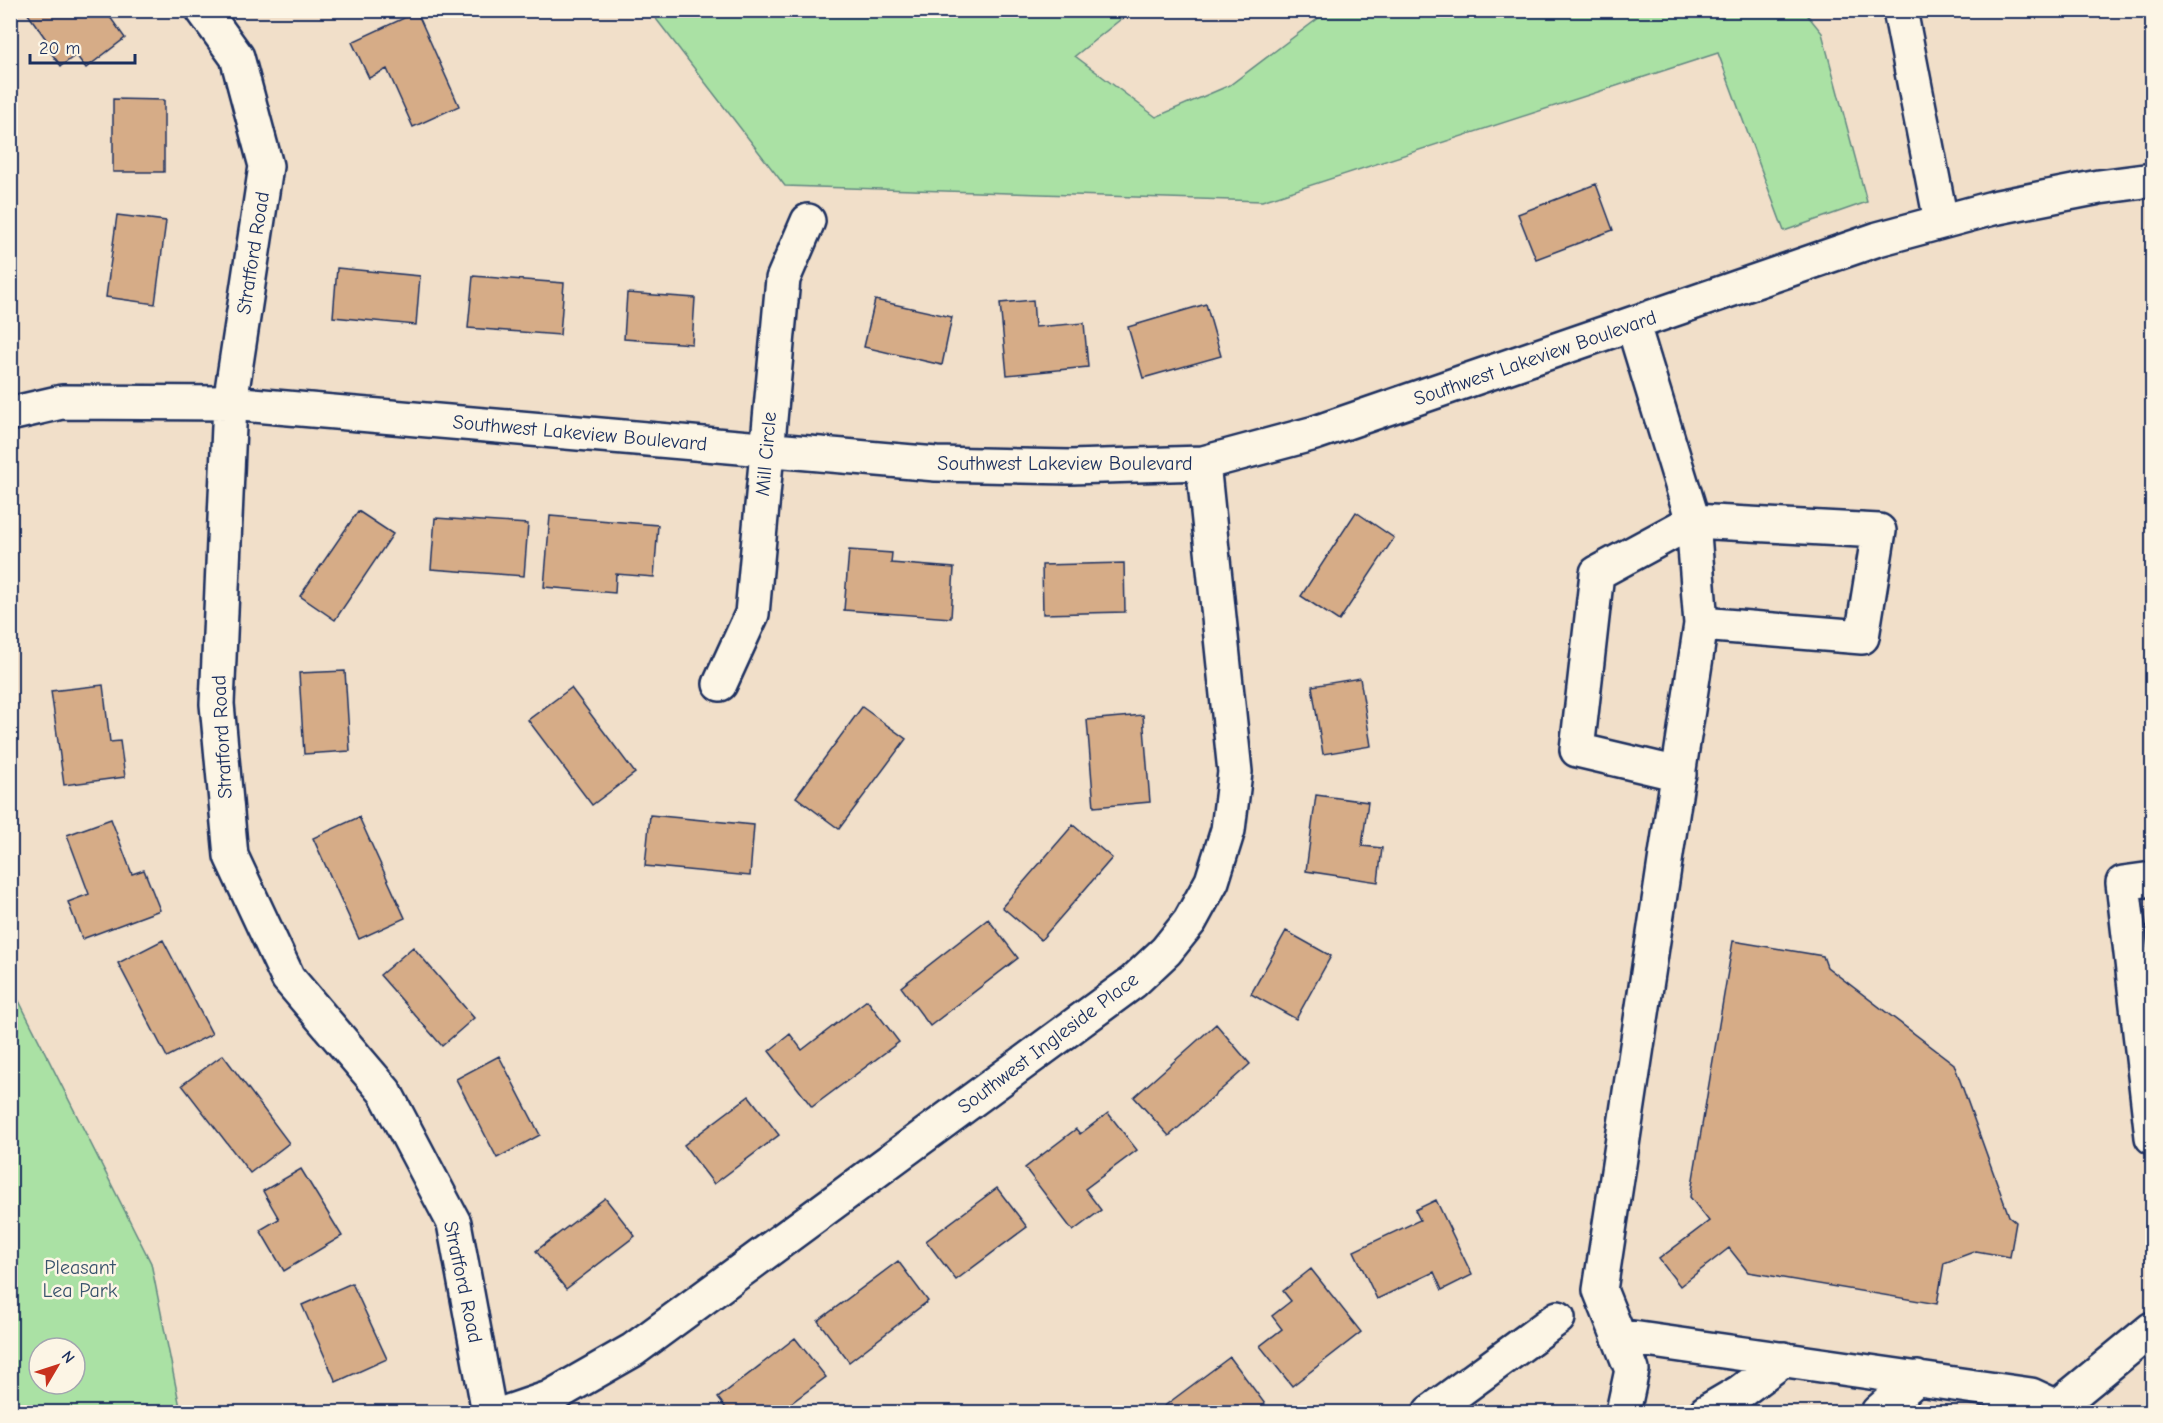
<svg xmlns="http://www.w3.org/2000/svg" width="2163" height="1423" viewBox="0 0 2163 1423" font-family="'Comic Neue',sans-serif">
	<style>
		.green { fill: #aae1a4; stroke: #628881; stroke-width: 1.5; fill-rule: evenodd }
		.building { fill: #d6ac87; stroke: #1b2f5e; stroke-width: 1.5 }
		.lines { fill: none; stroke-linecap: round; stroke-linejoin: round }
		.minor-casing { stroke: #1b2f5e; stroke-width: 38 }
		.minor { stroke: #fcf5e5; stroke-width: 33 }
		.labels { text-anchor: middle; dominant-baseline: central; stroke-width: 5; stroke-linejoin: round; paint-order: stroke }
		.street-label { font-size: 20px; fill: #1b2f5e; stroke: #fcf5e5 }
		.park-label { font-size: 20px; fill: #38536c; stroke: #fcf5e5 }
	</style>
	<rect width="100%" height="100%" fill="#f1dfc9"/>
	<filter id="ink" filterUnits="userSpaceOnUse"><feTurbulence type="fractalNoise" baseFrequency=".0167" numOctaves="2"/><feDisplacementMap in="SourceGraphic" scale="12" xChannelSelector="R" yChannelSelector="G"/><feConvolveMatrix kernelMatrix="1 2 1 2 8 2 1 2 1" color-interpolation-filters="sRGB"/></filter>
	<g filter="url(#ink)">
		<path class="green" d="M650 11H1131L1075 56 1156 117 1230 85 1328 11H1804L1822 33 1867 202 1784 231 1718 53 1262 201 785 186Z
			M11 985 151 1263 181 1412H11ZM39 1348H75V1384H39Z"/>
		<path class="building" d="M25 10H105L125 38 86 68 76 55 61 66 45 45 48 42Z
			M417 12 459 106 413 127 387 69 369 78 352 42Z
			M113 99 164 100V172H113Z
			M1596 184 1613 230 1536 259 1518 214Z
			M117 215 166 221 155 304 106 297Z
			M337 268 420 276 416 325 333 317Z
			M473 276 564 283 560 335 468 328Z
			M627 293 695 298 692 344 624 339Z
			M875 300 952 317 942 365 864 347Z
			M1033 300 1035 327 1084 323 1088 367 1007 375 1000 303Z
			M1206 304 1221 356 1143 378 1128 327Z
			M358 511 393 534 335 620 300 596Z
			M1356 512 1394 538 1339 621 1301 596Z
			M550 516 658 525 654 577 616 574 615 593 544 587Z
			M435 518 528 524 524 576 431 569Z
			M849 550 892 553 891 563 954 568 951 618 844 610Z
			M1124 563 1125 612 1043 614 1042 565Z
			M345 671 350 751 304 754 299 673Z
			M1360 678 1371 746 1323 754 1312 686Z
			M103 685 110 742 120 741 125 777 64 785 51 691Z
			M571 688 635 773 592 805 528 720Z
			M862 707 906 739 839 829 796 797Z
			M1143 715 1150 802 1094 807 1087 720Z
			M1316 795 1368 802 1362 846 1382 848 1378 882 1306 871Z
			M650 815 754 825 750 876 645 866Z
			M359 817 405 918 359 939 313 838Z
			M111 819 132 874 144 870 160 910 82 939 68 902 89 894 67 835Z
			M1073 825 1112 858 1041 940 1002 907Z
			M988 919 1018 958 930 1026 901 987Z
			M1286 931 1331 956 1296 1019 1251 994Z
			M163 940 212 1034 167 1057 118 963Z
			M1733 941 1823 956 1827 967 1954 1064 2009 1216 2016 1222 2010 1257 1976 1251 1944 1263 1937 1304 1748 1272 1729 1248 1680 1286 1659 1259 1709 1221 1690 1197Z
			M413 947 474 1018 442 1046 380 975Z
			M867 1000 899 1042 812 1107 769 1051 790 1034 802 1050Z
			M1216 1024 1250 1064 1169 1136 1134 1097Z
			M223 1055 289 1143 250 1173 182 1085Z
			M499 1056 540 1135 497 1158 456 1079Z
			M749 1096 779 1135 714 1184 684 1145Z
			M1108 1113 1137 1150 1085 1189 1101 1210 1073 1231 1025 1168 1076 1129 1080 1134Z
			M301 1169 342 1236 284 1271 260 1230 279 1219 263 1191Z
			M997 1188 1027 1227 956 1280 926 1241Z
			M605 1198 635 1236 566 1289 536 1251Z
			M1436 1200 1472 1275 1442 1290 1434 1272 1377 1299 1354 1251 1420 1220 1415 1210Z
			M898 1261 928 1301 849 1362 818 1321Z
			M1311 1269 1361 1332 1292 1386 1260 1346 1282 1329 1272 1316 1291 1301 1283 1291Z
			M352 1283 387 1359 336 1382 302 1305Z
			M795 1338 826 1377 779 1412H729L718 1398Z
			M1230 1357 1265 1404 1254 1412H1161L1159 1410Z"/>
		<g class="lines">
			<g class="minor-casing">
				<path id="minor" d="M203 10 237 57 266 166 230 403 217 704 231 856 288 978 385 1092 454 1223 489 1412
					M1900 10 1941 221
					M10 414 62 402 230 403 936 464 1070 467 1203 463 1315 433 1878 239 1993 208 2099 187 2152 180
					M720 684 752 614 783 279 808 221
					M1679 774 1577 750 1597 573 1693 521 1879 531 1862 637 1701 624
					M2152 879 2123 883 2152 1137
					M1618 1336 2031 1395 2057 1407 2061 1412
					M508 1412 549 1398 633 1350 1133 982 1166 951 1190 921 1212 881 1228 830 1235 772 1203 463
					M1430 1412 1558 1318
					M1623 1412 1632 1370 1600 1290 1701 624 1693 521 1633 325
					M1706 1412 1740 1392 1784 1359
					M1878 1412 1917 1378
					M2051 1412 2152 1329"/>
			</g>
			<use href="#minor" class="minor"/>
		</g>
	</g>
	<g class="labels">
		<g class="street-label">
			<text transform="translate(253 253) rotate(-81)">Stratford Road</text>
			<text transform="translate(1535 358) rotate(-19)">Southwest Lakeview Boulevard</text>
			<text transform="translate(580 433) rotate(5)">Southwest Lakeview Boulevard</text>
			<text transform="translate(766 454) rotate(-85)">Mill Circle</text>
			<text x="1065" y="463">Southwest Lakeview Boulevard</text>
			<text transform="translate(222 737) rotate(-93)">Stratford Road</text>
			<text transform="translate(1048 1043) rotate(-37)">Southwest Ingleside Place</text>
			<text transform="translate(463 1282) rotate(78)">Stratford Road</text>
		</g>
		<g class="park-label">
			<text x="80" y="1267">Pleasant<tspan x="80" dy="23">Lea Park</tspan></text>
		</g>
	</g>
	<rect width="2163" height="1423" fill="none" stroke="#fcf5e5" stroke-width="36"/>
	<rect x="18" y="18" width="2127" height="1387" fill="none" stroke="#1b2f5e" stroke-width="2" filter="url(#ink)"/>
	<g transform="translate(57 1366) rotate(51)"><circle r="28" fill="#fcf5e5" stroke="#a2a6af" stroke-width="1.5"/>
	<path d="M0-4.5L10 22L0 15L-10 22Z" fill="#c8321e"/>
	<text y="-9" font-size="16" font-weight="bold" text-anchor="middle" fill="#1b2f5e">N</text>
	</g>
	<path d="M30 54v9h105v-9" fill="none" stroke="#1b2f5e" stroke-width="3"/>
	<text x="39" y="54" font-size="18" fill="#1b2f5e" stroke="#fcf5e5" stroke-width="4.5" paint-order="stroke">20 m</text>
</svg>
